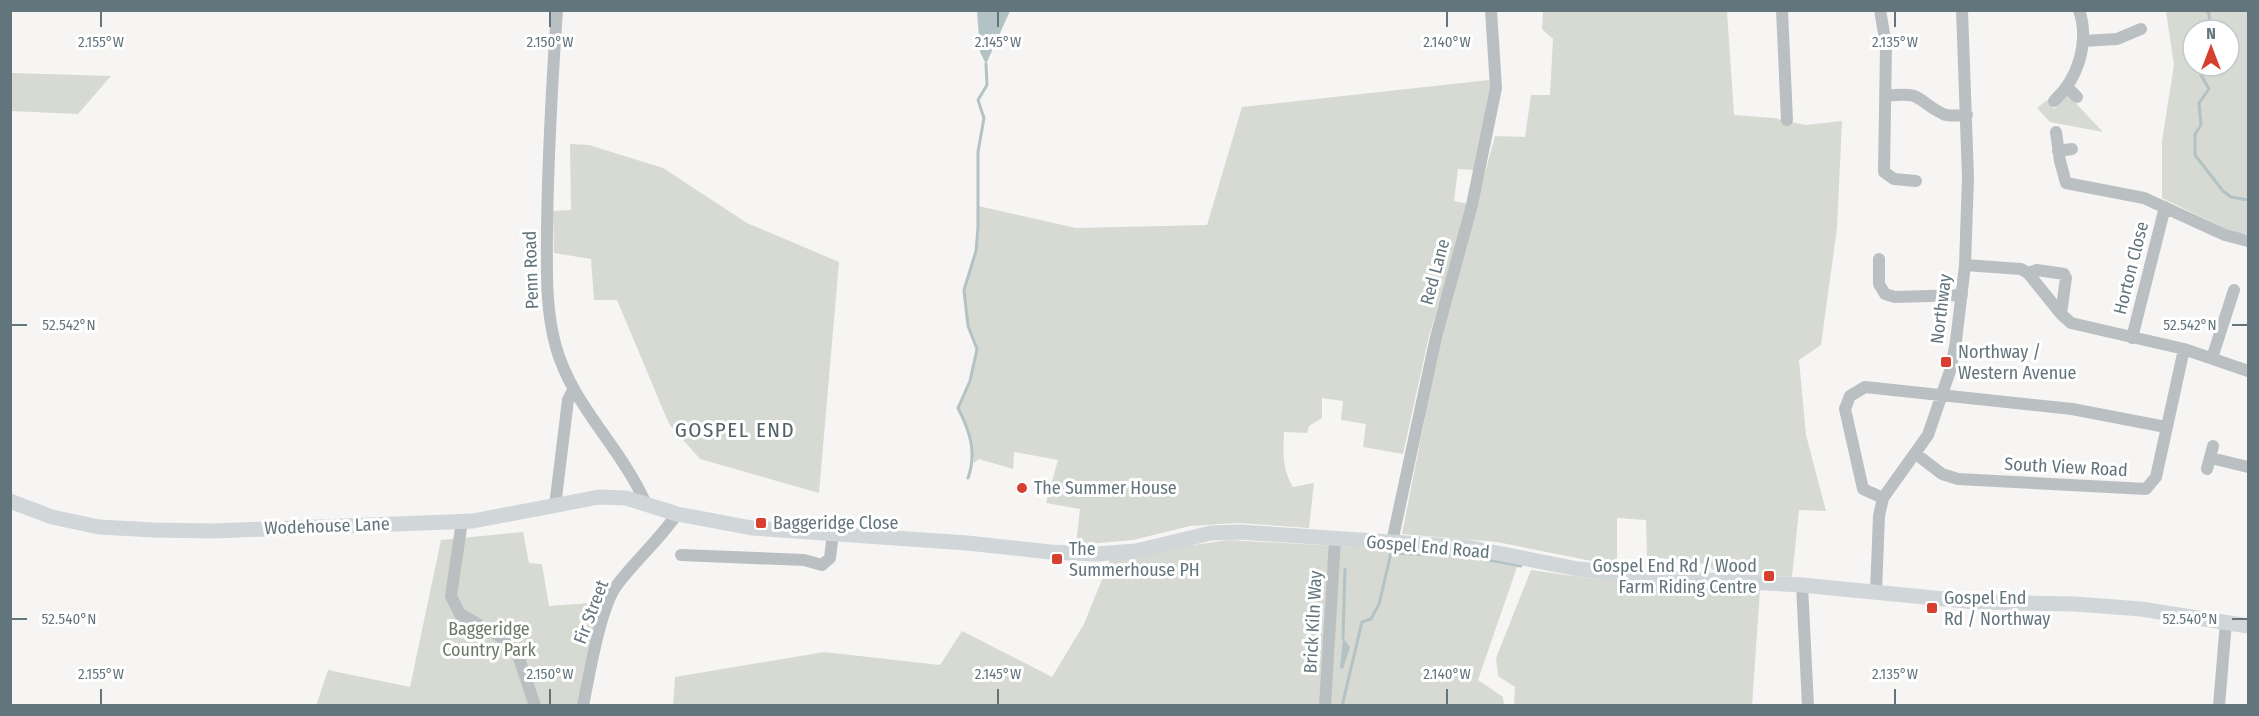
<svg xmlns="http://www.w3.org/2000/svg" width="2259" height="716" viewBox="0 0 2259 716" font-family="'Fira Sans Condensed',sans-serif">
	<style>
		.green { fill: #d6dad2; fill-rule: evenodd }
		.water { fill: #b3c2c4 }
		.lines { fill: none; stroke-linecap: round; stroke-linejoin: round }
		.stream { stroke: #b3c2c4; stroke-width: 3 }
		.minor { stroke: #bac0c2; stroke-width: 12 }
		.major { stroke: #d1d6d8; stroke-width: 15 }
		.ticks { fill: none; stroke: #63757c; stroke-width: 2 }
		.poi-dot { fill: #d73f31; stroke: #fff; stroke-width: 2 }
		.labels { text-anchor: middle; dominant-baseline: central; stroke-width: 6; stroke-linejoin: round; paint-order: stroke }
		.street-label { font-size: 18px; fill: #63757c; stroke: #fff }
		.poi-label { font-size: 18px; fill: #63757c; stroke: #fff; text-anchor: start }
		.park-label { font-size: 18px; fill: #6c7965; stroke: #fff }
		.quarter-label { font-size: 21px; letter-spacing: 1.5px; fill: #546267; stroke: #fff }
		.ticks-label { font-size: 15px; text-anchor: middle; fill: #63757c; stroke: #fff; stroke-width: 6; stroke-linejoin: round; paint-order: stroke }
	</style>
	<rect width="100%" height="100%" fill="#f6f5f3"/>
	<path class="green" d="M1543 11H1727L1734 115 1774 118 1806 125 1842 121 1837 228 1821 345 1799 360 1806 435 1826 511 1799 510 1792 577 1715 572 1709 565 1647 556 1646 520 1617 518V566L1497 542 1402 534 1441 336 1495 136 1525 137 1531 95H1550L1553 39 1542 29Z
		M2166 11H2248V234L2232 232 2162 198V141L2174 65ZM2193 30H2229V66H2193Z
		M11 73 111 76 78 114 11 111Z
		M1489 80 1491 89 1475 170 1458 169 1454 201 1469 204 1429 336 1403 454 1363 447 1366 424 1341 420 1343 401 1322 398V418L1309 426 1307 433 1284 432C1283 453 1282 469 1293 487L1314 483 1309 528 1239 523 1190 526 1133 540 1076 545 1080 509 1046 503 1058 460 1014 452 1013 469 979 459 974 463 969 429 958 408 970 381 977 349 968 326 964 290 976 251 978 206 1076 228 1207 225 1242 107Z
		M2068 95 2103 132 2050 122 2037 108 2047 100 2054 109Z
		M570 144 589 145 663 168 747 223 839 262 819 493 700 459 669 424 617 300H594L591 259 554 253 553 211 571 210Z
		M523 532 529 563 542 564 549 606 604 602 579 705 316 706 328 670 410 687 441 540Z
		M1228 540 1392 549 1496 561 1517 567 1478 680 1503 697 1504 705 673 706 675 677 824 652 940 665 962 631 1052 677 1084 624 1111 557Z
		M1531 570 1587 578 1760 590 1752 705H1514L1515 687 1498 676 1496 658Z"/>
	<path class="water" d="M977 11H1010L986 64 980 52Z
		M1343 638 1350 647 1343 669 1340 668Z"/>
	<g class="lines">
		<path class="stream" d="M2205 10 2209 13 2210 30
			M2207 66 2201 75 2209 89 2199 103 2201 125 2195 134V155L2223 191 2231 197 2248 200
			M968 478C977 453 970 431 958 408L970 381 977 349 968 326 964 290 976 251 978 227V152L984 118 978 100 987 85 986 64
			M1678 586 1733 590
			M1741 590H1755
			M1343 638 1345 569
			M1342 706 1362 622 1371 619 1379 604 1391 553 1468 556 1521 566"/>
		<path class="minor" d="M557 10C552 83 548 156 547 229 547 268 545 308 556 347 572 405 621 447 646 504
			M1782 10 1787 120
			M1880 10 1886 45 1884 172 1894 179 1916 181
			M2083 41 2117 39 2141 29
			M2068 88 2077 97
			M1886 96C1924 91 1915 100 1943 114 1950 117 1960 115 1967 115
			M2054 101C2078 79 2090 42 2079 10
			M2056 132 2060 161 2066 183 2144 198 2225 235 2248 241
			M2058 151 2072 149
			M1879 259V284L1885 294 1895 297 1962 295
			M1965 265 2021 269 2028 273 2061 314 2071 323 2184 349 2248 371
			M2028 273 2037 270 2064 274 2066 278 2061 314
			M2132 338 2165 207
			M2212 358 2234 290
			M1916 454 1942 474 1958 479 2146 489 2156 477 2184 349
			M2211 458 2248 467
			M2207 469 2213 446
			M1883 498 1863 489 1845 409 1850 396 1865 387 2072 409 2166 427
			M555 506 568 400 573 390
			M462 521 451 596 460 614 506 640 518 655 535 706
			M1392 542 1436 337 1472 205 1496 88 1491 10
			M681 555 804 560 822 565 830 558 833 533
			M1802 585 1808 706
			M1876 592 1879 516 1883 498 1928 435 1951 368 1956 341 1965 265 1968 178 1962 10
			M583 706C589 676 600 608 617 585 636 560 659 540 677 514
			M1325 706 1335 540
			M2219 706 2226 622"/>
		<path class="major" d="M10 501 52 517 99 527 154 530 213 531 473 521 599 497 626 498 677 514 752 528 967 543 1050 552 1097 554 1136 551 1211 533 1240 532 1467 547 1578 569 1648 577 1802 585 1975 602 2075 604 2141 609 2248 626"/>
	</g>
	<path class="ticks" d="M101 12V27M550 12V27M998 12V27M1447 12V27M1895 12V27M12 325H27M2232 325H2247M12 619H27M2232 619H2247M101 689V704M550 689V704M998 689V704M1447 689V704M1895 689V704"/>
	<g class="poi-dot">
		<rect x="1940" y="356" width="12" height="12" rx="3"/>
		<circle cx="1022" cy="488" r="6"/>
		<rect x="755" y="517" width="12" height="12" rx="3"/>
		<rect x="1051" y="553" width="12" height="12" rx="3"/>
		<rect x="1763" y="570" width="12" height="12" rx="3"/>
		<rect x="1926" y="602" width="12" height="12" rx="3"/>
	</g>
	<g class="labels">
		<g class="street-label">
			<text transform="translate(2131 268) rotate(-76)">Horton Close</text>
			<text transform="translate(531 270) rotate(-92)">Penn Road</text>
			<text transform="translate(1435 272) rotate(-75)">Red Lane</text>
			<text transform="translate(1941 309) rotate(-83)">Northway</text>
			<text transform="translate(2066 467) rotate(3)">South View Road</text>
			<text transform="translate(327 526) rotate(-2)">Wodehouse Lane</text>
			<text transform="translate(1428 547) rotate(5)">Gospel End Road</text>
			<text transform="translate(591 612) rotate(-69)">Fir Street</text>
			<text transform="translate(1313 622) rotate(-87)">Brick Kiln Way</text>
		</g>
		<g class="poi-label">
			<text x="1958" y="352">Northway /<tspan x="1958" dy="21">Western Avenue</tspan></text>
			<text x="1034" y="488">The Summer House</text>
			<text x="773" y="523">Baggeridge Close</text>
			<text x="1069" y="549">The<tspan x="1069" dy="21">Summerhouse PH</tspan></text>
			<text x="1757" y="566" text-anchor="end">Gospel End Rd / Wood<tspan x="1757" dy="21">Farm Riding Centre</tspan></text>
			<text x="1944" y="598">Gospel End<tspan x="1944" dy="21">Rd / Northway</tspan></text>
		</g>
		<g class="park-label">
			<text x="489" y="629">Baggeridge<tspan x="489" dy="21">Country Park</tspan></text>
		</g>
		<g class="quarter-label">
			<text x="735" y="430">GOSPEL END</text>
		</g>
	</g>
	<g class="ticks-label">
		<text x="101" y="47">2.155°W</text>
		<text x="550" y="47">2.150°W</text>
		<text x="998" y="47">2.145°W</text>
		<text x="1447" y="47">2.140°W</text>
		<text x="1895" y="47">2.135°W</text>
		<text x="69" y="330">52.542°N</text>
		<text x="2190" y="330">52.542°N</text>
		<text x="69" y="624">52.540°N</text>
		<text x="2190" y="624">52.540°N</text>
		<text x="101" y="679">2.155°W</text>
		<text x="550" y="679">2.150°W</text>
		<text x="998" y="679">2.145°W</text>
		<text x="1447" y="679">2.140°W</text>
		<text x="1895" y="679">2.135°W</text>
	</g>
	<rect width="2259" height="716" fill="none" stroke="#63757c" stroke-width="24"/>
	<g transform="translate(2211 48)"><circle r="28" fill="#ffffff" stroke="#c1c8cb" stroke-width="1.5"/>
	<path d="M0-4.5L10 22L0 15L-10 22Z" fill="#d73f31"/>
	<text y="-9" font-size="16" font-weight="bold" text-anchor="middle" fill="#63757c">N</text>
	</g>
</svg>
